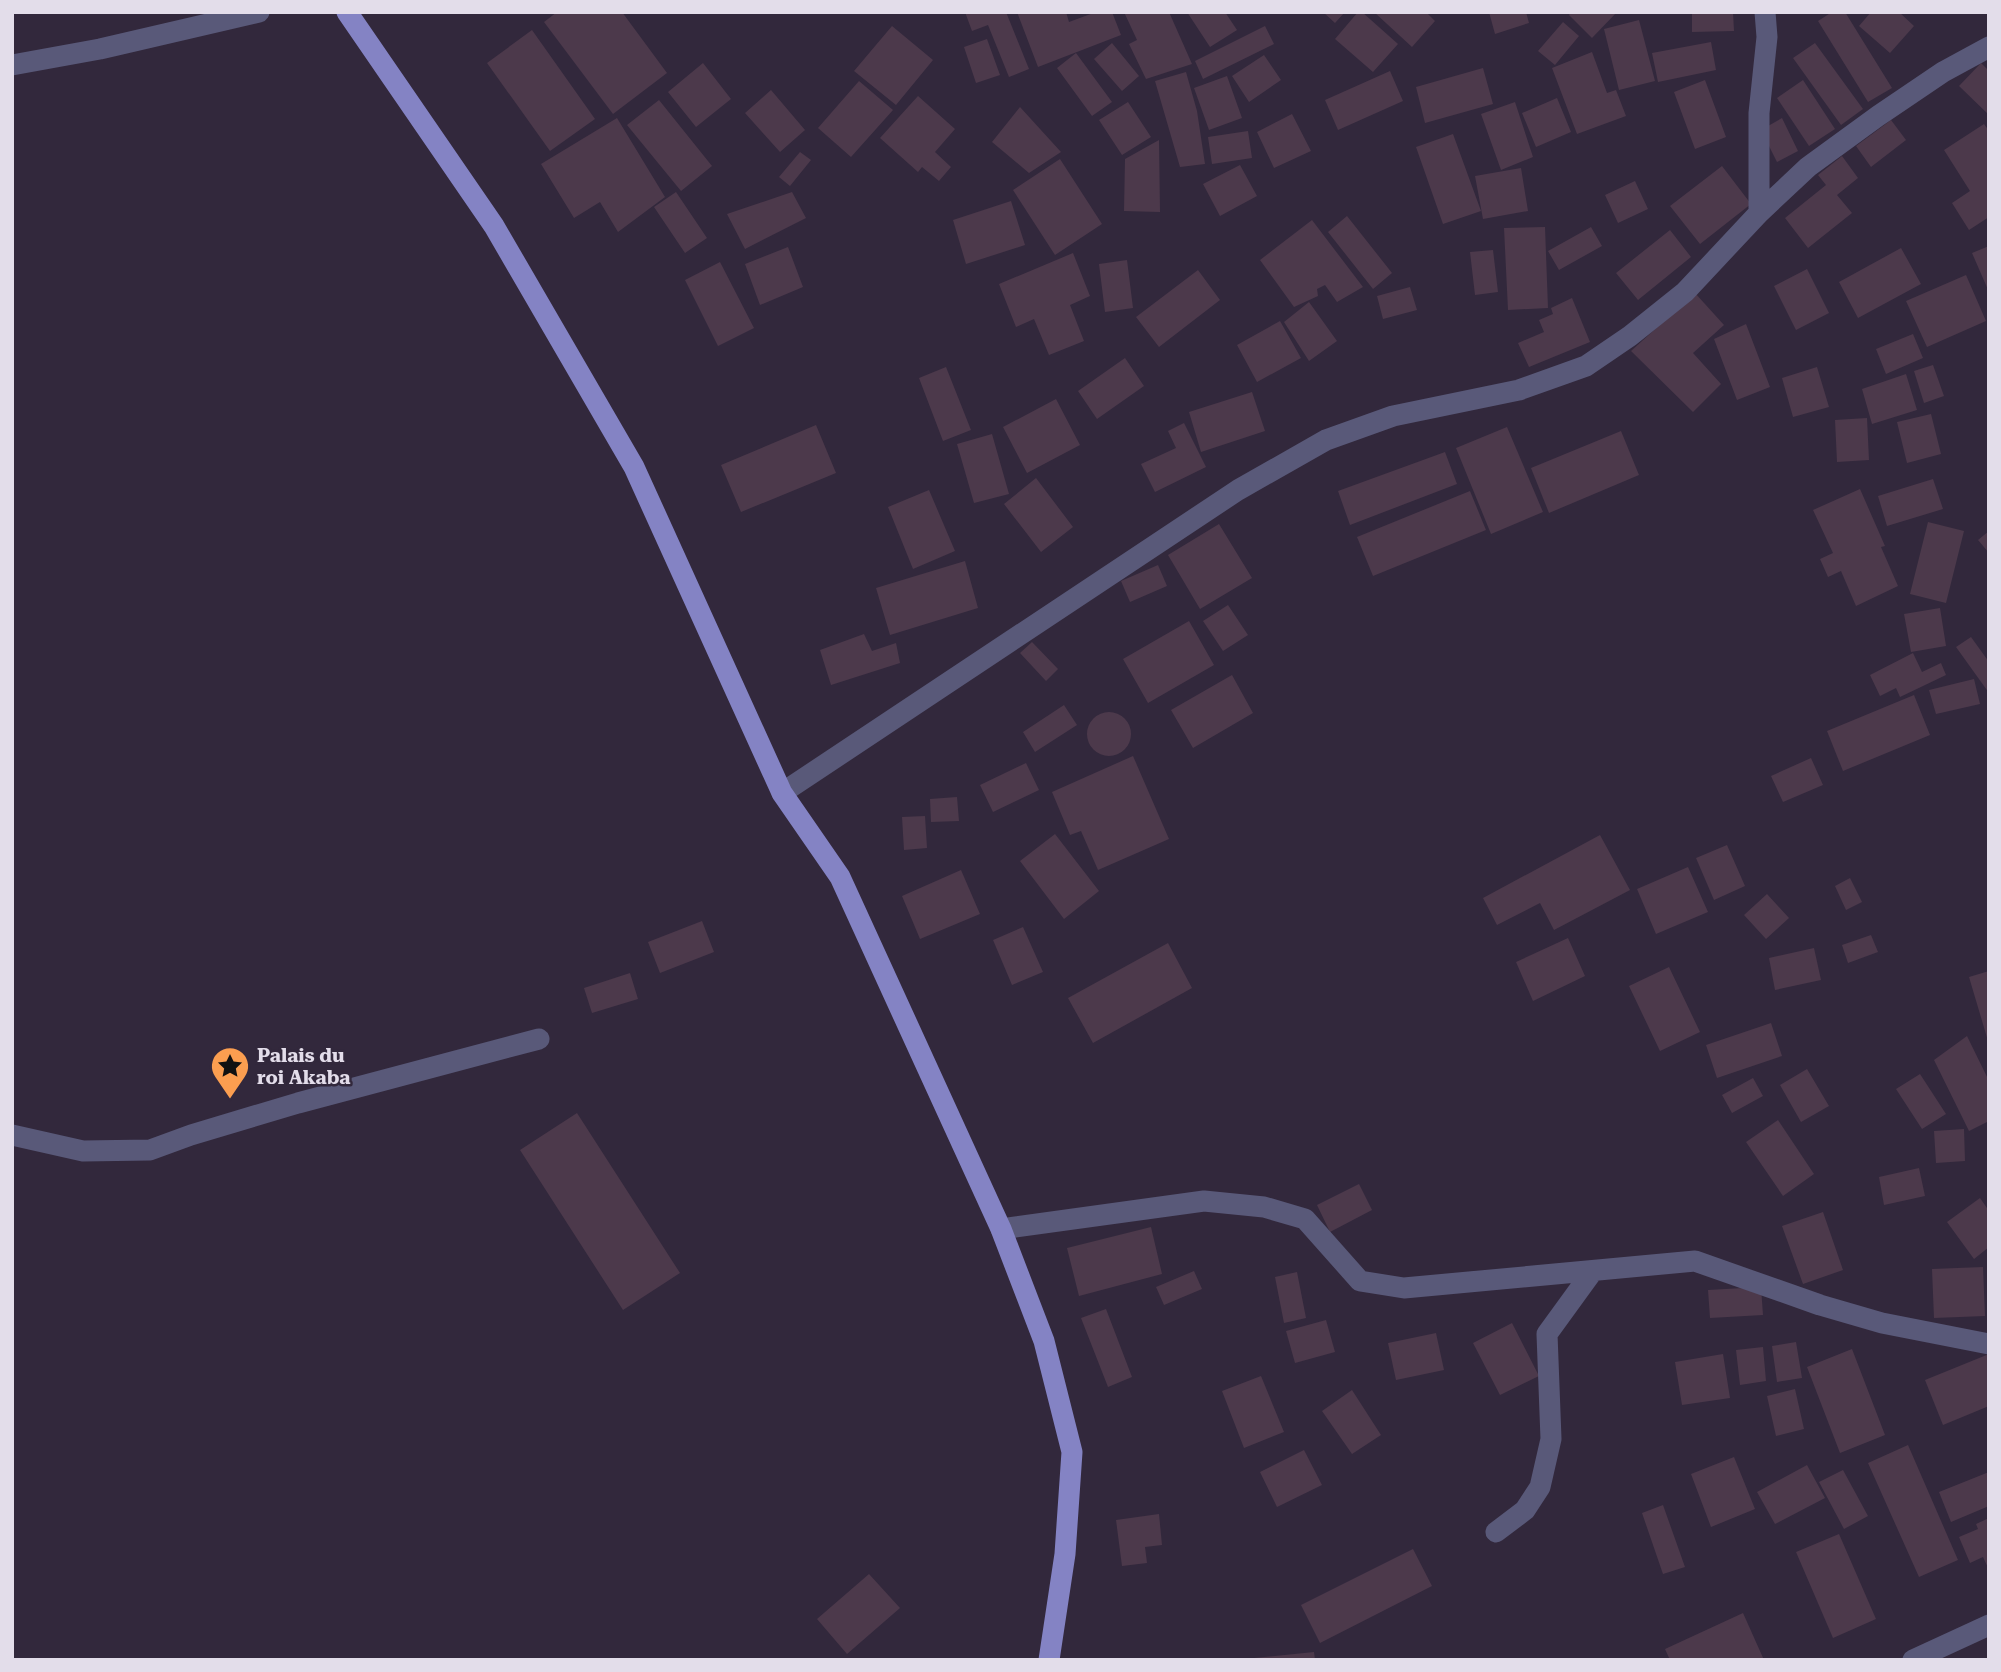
<svg xmlns="http://www.w3.org/2000/svg" width="2001" height="1672" viewBox="0 0 2001 1672" font-family="'Roboto Serif',serif">
	<style>
		.building { fill: #4c394b }
		.lines { fill: none; stroke-linecap: round; stroke-linejoin: round }
		.minor { stroke: #595979; stroke-width: 21 }
		.major { stroke: #8483c4; stroke-width: 21 }
		.labels { text-anchor: middle; dominant-baseline: central; stroke-width: 5; stroke-linejoin: round; paint-order: stroke }
		.poi-label { font-size: 19px; font-weight: bold; fill: #e3ddea; stroke: #32283c; text-anchor: start }
	</style>
	<rect width="100%" height="100%" fill="#32283c"/>
	<path class="building" d="M557 12H622L667 73 613 114 544 22Z
		M965 12H1006L1029 69 1009 77 988 25 972 31Z
		M1017 12H1066L1069 22 1096 12H1112L1121 35 1038 67Z
		M1124 12H1169L1192 64 1146 79 1129 44 1137 40Z
		M1187 12H1225L1237 30 1210 47Z
		M1323 12H1345L1335 23Z
		M1358 12H1362L1398 44 1373 72 1335 39Z
		M1374 12H1426L1435 21 1412 47Z
		M1489 12H1526L1529 23 1495 34Z
		M1571 12H1617L1592 38 1569 15Z
		M1692 12H1733L1734 31 1692 32Z
		M1832 12H1845L1892 88 1868 102 1818 21Z
		M1871 12H1899L1914 26 1890 53 1859 26Z
		M1639 20 1655 81 1619 90 1604 29Z
		M1563 22 1579 36 1555 65 1538 51Z
		M892 26 933 60 896 105 854 71Z
		M1265 26 1274 44 1203 79 1195 61Z
		M532 30 595 119 550 151 487 63Z
		M987 39 1000 75 976 83 964 47Z
		M1711 42 1716 70 1658 82 1652 53Z
		M1112 43 1139 76 1122 91 1094 59Z
		M1815 43 1863 109 1841 125 1793 58Z
		M1592 52 1607 93 1616 90 1626 116 1577 134 1552 68Z
		M1076 53 1112 102 1092 116 1057 68Z
		M1264 55 1281 80 1249 102 1232 76Z
		M703 63 731 99 696 127 668 92Z
		M1981 63 1989 71V115L1959 86Z
		M1483 68 1493 104 1425 123 1416 87Z
		M1390 71 1403 101 1338 130 1325 100Z
		M1186 72 1197 111 1205 164 1180 167 1155 81Z
		M1227 76 1242 118 1209 130 1194 88Z
		M1705 80 1726 137 1695 149 1674 92Z
		M1803 80 1835 129 1809 146 1777 98Z
		M859 81 893 110 851 157 818 128Z
		M771 90 805 130 780 152 745 113Z
		M918 96 955 129 935 152 951 167 939 181 922 167 918 172 880 138Z
		M1557 98 1571 132 1536 147 1522 113Z
		M659 100 712 166 681 191 627 125Z
		M1128 102 1151 137 1122 155 1099 120Z
		M1515 102 1533 157 1501 170 1481 114Z
		M1020 107 1061 152 1029 173 992 142Z
		M1292 114 1311 151 1274 168 1257 132Z
		M617 118 665 197 618 232 600 202 574 218 541 164Z
		M1782 118 1798 151 1777 162 1761 130Z
		M1891 120 1906 140 1871 167 1856 146Z
		M1984 124 1989 131V217L1969 230 1952 203 1970 191 1944 150Z
		M1248 131 1252 158 1212 164 1208 137Z
		M1453 134 1481 211 1443 224 1416 147Z
		M1159 140 1160 212 1124 211 1125 159Z
		M800 152 811 160 790 186 779 177Z
		M1842 156 1858 178 1837 195 1852 213 1808 248 1785 218 1826 185 1818 175Z
		M1060 159 1102 224 1055 255 1013 190Z
		M1240 165 1257 196 1220 216 1203 184Z
		M1722 166 1751 204 1700 244 1670 206Z
		M1521 168 1528 211 1483 219 1475 176Z
		M1635 181 1648 209 1618 223 1605 195Z
		M676 192 707 238 685 253 654 207Z
		M792 192 806 218 745 249 727 214Z
		M1011 201 1025 245 966 264 953 220Z
		M1347 216 1392 273 1373 289 1328 232Z
		M1312 220 1363 287 1337 302 1325 285 1317 289 1318 296 1294 307 1260 260Z
		M1545 227 1548 308 1508 310 1504 228Z
		M1591 227 1602 246 1559 270 1548 251Z
		M1670 230 1691 257 1638 300 1616 273Z
		M1989 246V292L1972 253Z
		M788 247 803 287 760 305 745 264Z
		M1901 248 1921 284 1858 318 1839 282Z
		M1493 250 1498 292 1475 295 1470 252Z
		M1073 253 1090 296 1070 305 1084 341 1049 355 1034 319 1016 327 999 284Z
		M1127 260 1133 308 1105 312 1099 264Z
		M720 262 754 328 718 346 685 280Z
		M1807 269 1829 313 1796 330 1774 286Z
		M1198 270 1220 300 1159 347 1136 317Z
		M1966 275 1986 321 1927 347 1906 301Z
		M1410 287 1417 310 1383 319 1377 296Z
		M1695 293 1724 325 1693 353 1721 384 1693 412 1631 351Z
		M1572 298 1590 342 1529 367 1518 343 1544 332 1539 320 1553 314 1551 308Z
		M1309 302 1337 341 1309 361 1284 322Z
		M1280 321 1301 358 1257 382 1237 345Z
		M1746 324 1770 387 1737 400 1714 339Z
		M1913 334 1923 358 1886 374 1876 349Z
		M1125 358 1144 386 1097 419 1078 391Z
		M1933 365 1944 396 1924 403 1914 371Z
		M946 367 971 430 943 441 919 378Z
		M1817 367 1829 407 1793 417 1782 378Z
		M1906 374 1917 410 1872 424 1862 389Z
		M1252 392 1265 431 1201 452 1189 412Z
		M1056 399 1080 445 1027 473 1003 427Z
		M1931 414 1941 454 1907 463 1897 422Z
		M1867 418 1869 460 1837 462 1835 420Z
		M1184 423 1206 467 1155 492 1141 464 1176 448 1168 431Z
		M816 425 836 473 741 512 721 465Z
		M1507 427 1543 512 1491 534 1456 448Z
		M1621 431 1639 475 1549 513 1531 468Z
		M992 434 1009 494 974 503 957 444Z
		M1445 452 1457 484 1350 525 1338 491Z
		M1036 478 1073 527 1041 552 1004 504Z
		M1933 479 1943 509 1887 526 1878 496Z
		M1860 489 1885 546 1881 547 1898 586 1856 606 1841 571 1828 577 1820 559 1833 553 1813 510Z
		M929 490 955 551 913 569 888 507Z
		M1470 491 1486 530 1373 576 1357 537Z
		M1928 522 1964 531 1946 603 1910 594Z
		M1219 524 1252 578 1200 609 1168 555Z
		M1989 531V553L1978 540Z
		M965 561 978 608 890 635 876 588Z
		M1158 565 1167 586 1130 602 1121 581Z
		M1228 605 1248 635 1223 651 1203 621Z
		M1940 608 1946 646 1911 652 1904 614Z
		M1189 621 1214 665 1148 703 1123 659Z
		M864 634 872 651 896 643 900 663 831 685 820 650Z
		M1971 637 1989 662V693L1956 647Z
		M1032 642 1058 669 1046 681 1020 653Z
		M1913 653 1922 672 1941 663 1946 675 1900 697 1896 688 1880 696 1870 675Z
		M1232 675 1253 713 1193 748 1171 710Z
		M1974 679 1980 704 1936 714 1929 690Z
		M1914 695 1930 735 1843 771 1827 731Z
		M1064 705 1077 725 1035 752 1023 732Z
		M1087 734a22 22 0 1 1 44 0a22 22 0 1 1-44 0Z
		M1133 756 1169 839 1098 870 1081 831 1070 835 1052 792Z
		M1811 758 1823 785 1783 802 1771 776Z
		M1026 763 1039 790 993 812 980 785Z
		M957 797 959 821 931 822 930 799Z
		M925 816 927 848 904 850 902 817Z
		M1055 834 1099 891 1064 919 1020 861Z
		M1600 835 1630 890 1554 930 1540 903 1497 925 1483 898Z
		M1727 845 1745 886 1714 900 1696 858Z
		M1688 867 1708 912 1656 934 1637 889Z
		M961 870 980 914 920 939 902 896Z
		M1850 878 1862 902 1846 910 1835 886Z
		M1767 894 1789 918 1766 939 1744 915Z
		M702 921 714 952 660 973 648 942Z
		M1023 927 1043 972 1012 985 993 940Z
		M1871 935 1878 952 1848 963 1842 945Z
		M1568 938 1585 976 1533 1001 1516 962Z
		M1168 943 1192 988 1093 1043 1068 998Z
		M1814 948 1821 980 1775 990 1769 958Z
		M1669 967 1700 1032 1660 1051 1629 986Z
		M1989 971V1041H1988L1969 977Z
		M630 973 638 999 592 1013 584 988Z
		M1771 1023 1782 1056 1717 1078 1706 1045Z
		M1967 1036 1989 1081V1121L1969 1131 1934 1060Z
		M1807 1069 1829 1106 1801 1122 1780 1085Z
		M1920 1074 1946 1114 1922 1129 1896 1089Z
		M1753 1078 1763 1096 1732 1113 1722 1095Z
		M577 1113 680 1273 623 1310 520 1150Z
		M1778 1120 1814 1174 1783 1196 1746 1142Z
		M1964 1129 1965 1161 1936 1163 1934 1131Z
		M1919 1168 1925 1196 1884 1205 1879 1177Z
		M1359 1184 1372 1210 1330 1232 1317 1205Z
		M1980 1198 1989 1211V1247L1974 1259 1947 1222Z
		M1823 1212 1843 1270 1803 1284 1782 1226Z
		M1151 1227 1162 1274 1079 1296 1067 1248Z
		M1983 1267 1985 1316 1934 1318 1932 1269Z
		M1194 1271 1202 1289 1164 1305 1156 1287Z
		M1297 1272 1306 1318 1284 1323 1275 1277Z
		M1761 1287 1763 1315 1710 1318 1708 1290Z
		M1106 1309 1132 1377 1108 1387 1081 1318Z
		M1326 1320 1335 1352 1295 1363 1286 1331Z
		M1512 1323 1539 1376 1500 1395 1473 1343Z
		M1436 1333 1444 1370 1396 1380 1388 1343Z
		M1796 1342 1802 1378 1777 1382 1772 1346Z
		M1763 1347 1766 1381 1740 1385 1736 1350Z
		M1852 1349 1885 1435 1840 1453 1807 1367Z
		M1723 1354 1730 1398 1682 1405 1675 1362Z
		M1989 1354V1406L1943 1425 1925 1380Z
		M1261 1376 1284 1432 1244 1448 1222 1391Z
		M1795 1389 1804 1429 1776 1436 1767 1396Z
		M1352 1390 1381 1435 1352 1454 1322 1411Z
		M1908 1445 1958 1560 1919 1577 1868 1463Z
		M1304 1450 1322 1485 1277 1507 1260 1472Z
		M1734 1457 1755 1509 1711 1527 1691 1474Z
		M1807 1465 1825 1498 1775 1524 1757 1492Z
		M1843 1470 1868 1516 1844 1529 1819 1482Z
		M1989 1472V1506L1951 1522 1939 1492Z
		M1663 1505 1685 1567 1663 1574 1642 1513Z
		M1159 1514 1162 1545 1145 1547 1147 1563 1122 1566 1116 1520Z
		M1989 1518V1570L1983 1557 1970 1563 1959 1537 1978 1529 1976 1524Z
		M1839 1534 1876 1619 1833 1638 1796 1552Z
		M1413 1549 1432 1586 1320 1643 1301 1605Z
		M869 1574 900 1608 847 1654 817 1619Z
		M1743 1613 1764 1660H1670L1665 1649Z
		M1314 1652 1315 1660H1254V1658Z"/>
	<g class="lines">
		<path class="minor" d="M12 65 100 49 259 12
			M1759 213V113L1767 37 1765 12
			M782 793 1238 490 1326 440 1393 416 1519 390 1586 366 1630 336 1685 292 1759 213 1808 167 1878 116 1943 72 1989 47
			M12 1135 83 1151 150 1150 191 1135 298 1103 539 1039
			M1001 1229 1204 1201 1264 1207 1305 1219 1360 1281 1404 1288 1695 1261 1820 1305 1882 1323 1989 1344
			M1496 1532 1525 1510 1540 1487 1551 1439 1547 1334 1592 1272
			M1913 1660 1989 1625"/>
		<path class="major" d="M347 12 494 226 634 467 782 793 840 877 1001 1229 1044 1341 1072 1452 1065 1554 1049 1660"/>
	</g>
	<defs>
		<g id="sight-pin" transform="scale(2.0125)"><path d="M0 17L-7.5 6A9.5 9.5 0 1 1 7.5 6Z" fill="#fb9e50" stroke="#32283c"/><path d="M0-6L1.8-2.2L6-1.7L2.9 1.2L3.7 5.4L0 3.3L-3.7 5.4L-2.9 1.2L-6-1.7L-1.8-2.2Z" fill="#111"/></g>
	</defs>
	<g fill-rule="evenodd">
		<use href="#sight-pin" x="230" y="1066"/>
	</g>
	<g class="labels">
		<g class="poi-label">
			<text x="257" y="1055">Palais du<tspan x="257" dy="22">roi Akaba</tspan></text>
		</g>
	</g>
	<rect width="2001" height="1672" fill="none" stroke="#e3ddea" stroke-width="28"/>
</svg>
